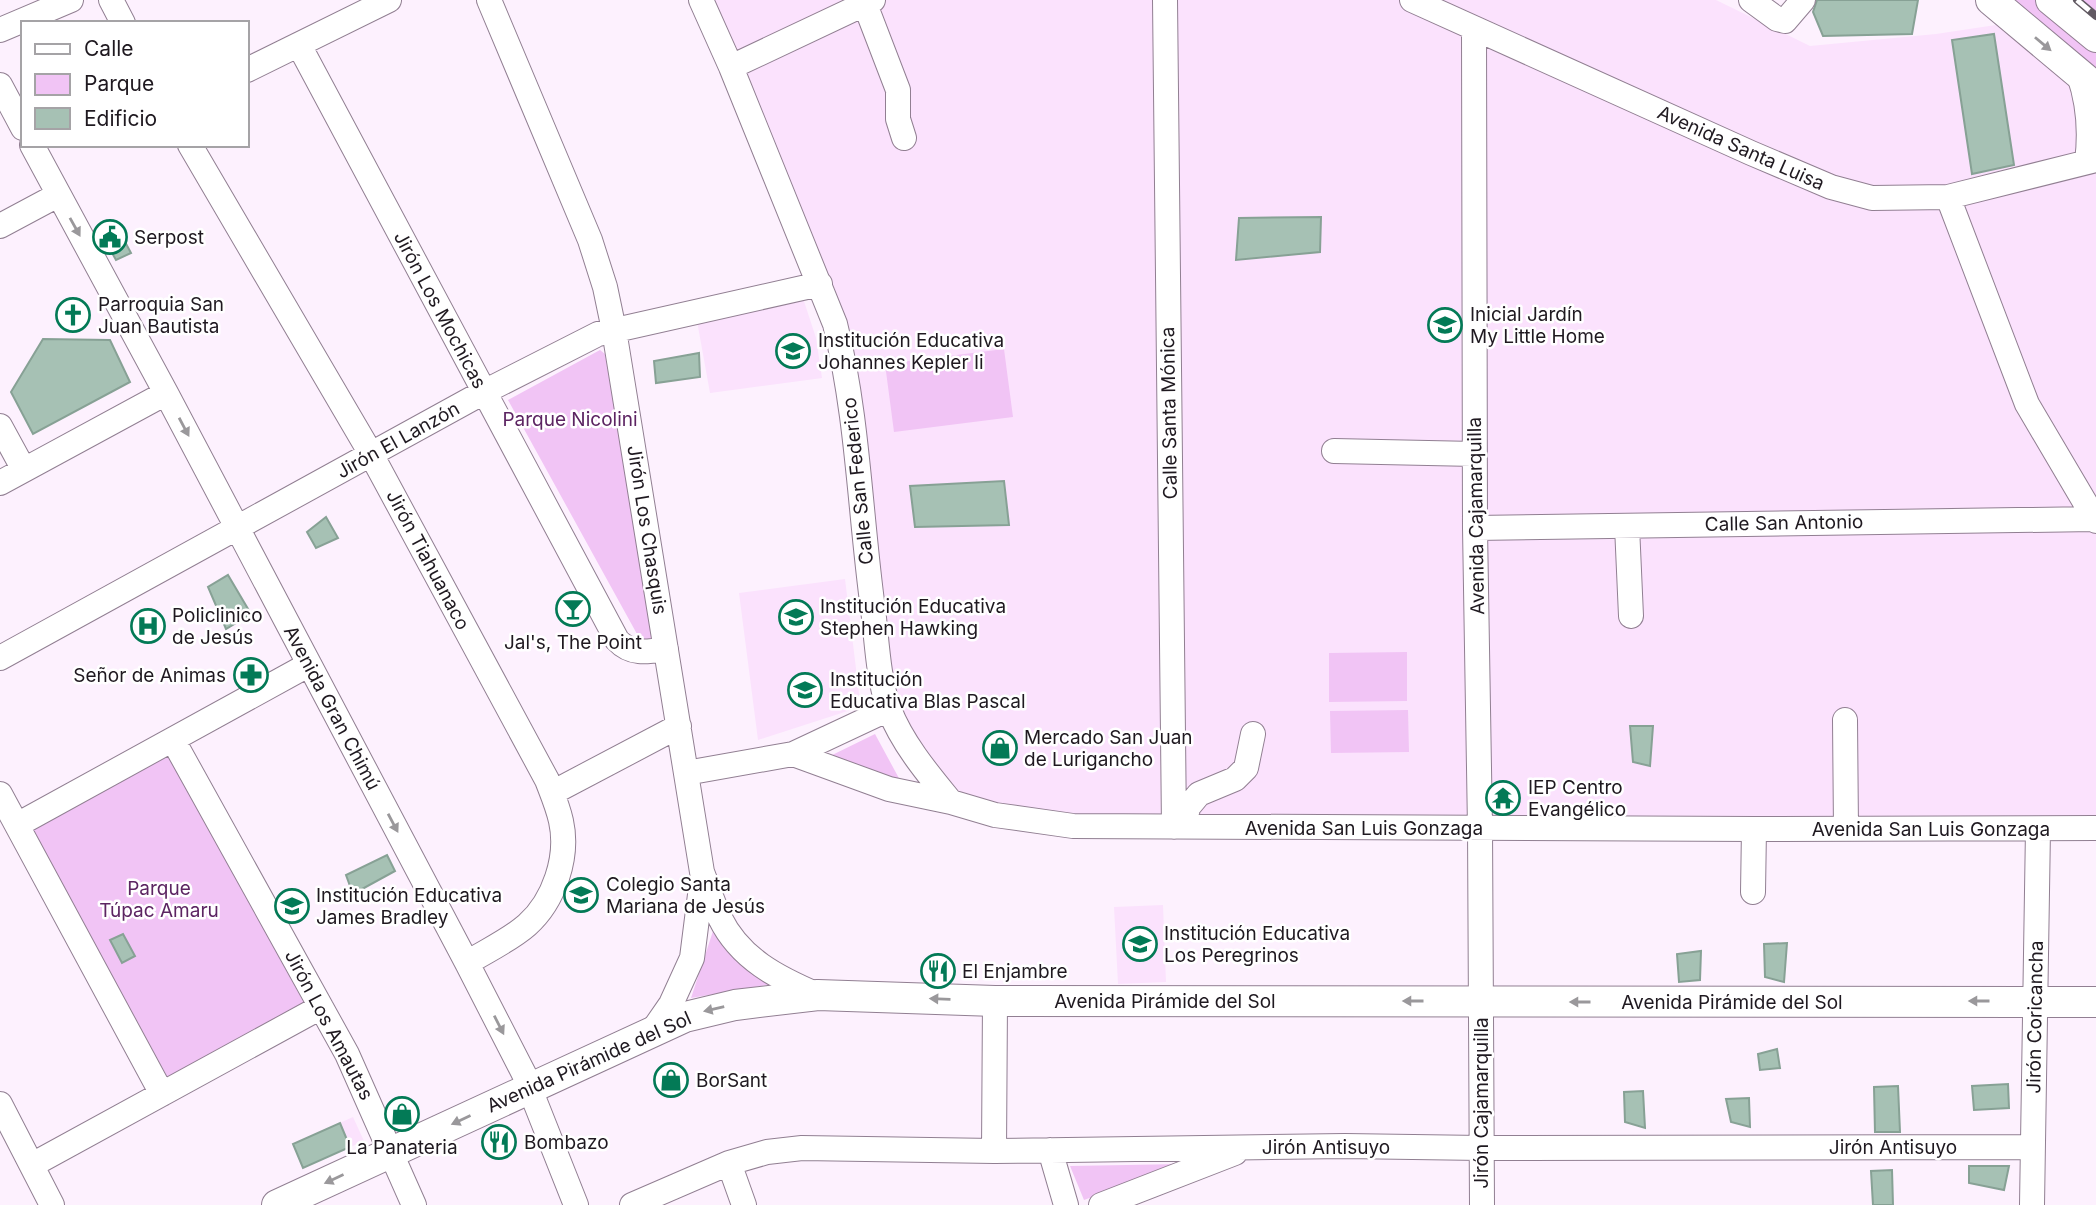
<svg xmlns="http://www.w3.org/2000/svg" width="2096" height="1205" viewBox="0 0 2096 1205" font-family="Inter,sans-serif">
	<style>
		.built { fill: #fbe2fd }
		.green { fill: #f1c4f5 }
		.building { fill: #a6c1b4; stroke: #87a195; stroke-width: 2 }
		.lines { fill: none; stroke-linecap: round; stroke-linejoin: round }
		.minor-casing { stroke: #917f92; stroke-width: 26 }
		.major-casing { stroke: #917f92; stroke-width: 32 }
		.minor { stroke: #fff; stroke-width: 24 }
		.major { stroke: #fff; stroke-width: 30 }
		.rail-casing { stroke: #615962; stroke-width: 8 }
		.rail { stroke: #fff; stroke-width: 5; stroke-dasharray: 16; stroke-linecap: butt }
		.oneway { fill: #9a989b }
		.labels { text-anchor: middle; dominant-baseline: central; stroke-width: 5; stroke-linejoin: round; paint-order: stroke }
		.street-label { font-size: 19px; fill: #1f1920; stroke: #fff }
		.poi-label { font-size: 19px; fill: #1f1920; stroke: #fff; text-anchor: start }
		.park-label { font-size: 19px; fill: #5c2462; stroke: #fff }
	</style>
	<rect width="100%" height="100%" fill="#fdf1fe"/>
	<path class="built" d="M699 0H1716L1810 46 1936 34 2009 23 2096 99V831H1080L957 798 880 701 832 323Z
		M802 295 816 338 822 378 710 393 697 321Z
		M845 579 860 701 854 709 758 740 739 593Z
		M1163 905 1166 982 1118 984 1114 907Z
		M353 1117 364 1141 303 1168 293 1144Z"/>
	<path class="green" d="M2009 0H2035L2096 49V73Z
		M2068 0H2096V24Z
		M1004 349 1013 417 894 432 885 364Z
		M600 350 605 354 653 632 651 639 643 642 637 634 508 400Z
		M1407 652V701L1329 702V653Z
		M1408 710 1409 752 1331 753 1330 711Z
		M875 734 901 782 824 759Z
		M168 752 305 1005 169 1080 31 827Z
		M715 925 772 984 691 998Z
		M1183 1164 1084 1200 1070 1166Z"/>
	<path class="building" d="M1817 0H1918L1912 34 1823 36 1813 12Z
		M1994 34 2014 165 1972 174 1952 40Z
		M1321 217 1320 252 1236 260 1239 218Z
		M116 225 131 253 116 260 101 233Z
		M43 339 110 340 130 382 33 434 11 392Z
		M699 353 700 377 656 383 654 361Z
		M1004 481 1009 525 915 527 910 486Z
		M326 517 338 538 316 548 307 532Z
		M228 575 251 614 226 629 208 587Z
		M1630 726H1653L1650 766 1633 762Z
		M387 855 395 871 353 894 346 875Z
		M123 934 135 956 122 963 110 940Z
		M1787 943 1784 982 1765 977 1764 944Z
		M1701 951 1700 980 1679 982 1677 954Z
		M1777 1049 1780 1068 1760 1070 1758 1054Z
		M2008 1084 2009 1108 1974 1110 1972 1086Z
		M1898 1086 1900 1132H1875L1874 1087Z
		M1643 1091 1645 1128 1625 1122 1624 1092Z
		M1749 1098 1750 1127 1731 1122 1726 1099Z
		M340 1123 350 1147 303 1168 293 1144Z
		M1969 1166H2009L2004 1190 1969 1183Z
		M1892 1170 1893 1205H1873L1871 1171Z"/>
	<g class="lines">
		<g class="minor-casing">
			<path id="minor" d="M111 0 123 23
				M489 0 590 240 605 287 614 330 702 872C708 887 713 904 720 918 740 959 778 978 818 995
				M701 0 731 67 835 324C858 416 860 514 873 609 877 642 878 678 889 709 902 743 928 774 951 802
				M1165 0 1174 827
				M1412 0 1751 153 1831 187 1872 198 1948 197 2096 160
				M1751 0 1777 19 1785 21 1803 0
				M865 4 898 90V119L904 138
				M0 30 71 0
				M1474 30 1475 528 1480 828 1482 1205
				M299 45 617 640C631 655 647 652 666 649
				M731 67 873 0
				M247 70 389 0
				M2079 75C2089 104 2091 131 2087 162
				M0 85 23 128
				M32 145 166 393 467 963 524 1074 576 1205
				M190 145 371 454 547 780C552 793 558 807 561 821 569 857 554 901 527 925 510 940 486 951 467 963
				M1948 197 2027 404 2096 521
				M0 226 58 195
				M0 426 24 470
				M1334 451 1475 454
				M0 483 166 393
				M1627 526 1631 616
				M1475 528 2094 519
				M0 658 484 392 598 334 820 284
				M1845 720 1846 829
				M173 740 347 1054 414 1205
				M793 754 889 709
				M686 773 793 754 889 789 951 802 995 815 1073 826 1754 829 2096 828
				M552 793 679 726
				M0 794 162 1094
				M17 825 308 665
				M1182 826 1189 806 1199 794 1235 779 1246 768 1253 734
				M1753 892 1754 829
				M653 1030 671 1004 692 958 702 879
				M0 1104 52 1205
				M1050 1150 1066 1205
				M994 1151 995 1001
				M729 1163 744 1205
				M32 1165 321 1007
				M632 1205 729 1163 767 1152 802 1148 994 1151 1345 1146 1481 1148 2032 1147
				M1101 1205 1235 1153
				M2032 1205 2038 829"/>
		</g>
		<g class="major-casing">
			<path id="major" d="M1991 0 2096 88
				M2051 0 2096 37
				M277 1205 685 1017 735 1005 818 995 995 1001 2096 1002"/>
		</g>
		<use href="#minor" class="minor"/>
		<use href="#major" class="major"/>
		<g class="rail-casing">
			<path id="rail" d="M2077 0 2096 16"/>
		</g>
		<use href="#rail" class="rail"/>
	</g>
	<defs><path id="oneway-solid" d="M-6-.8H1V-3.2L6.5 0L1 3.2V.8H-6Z" transform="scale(1.75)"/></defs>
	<g class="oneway">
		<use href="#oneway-solid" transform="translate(2043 44) rotate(40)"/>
		<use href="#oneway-solid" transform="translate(75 227) rotate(61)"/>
		<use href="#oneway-solid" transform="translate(184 427) rotate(62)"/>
		<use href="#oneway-solid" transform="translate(393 823) rotate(62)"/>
		<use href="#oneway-solid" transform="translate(940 999) rotate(-178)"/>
		<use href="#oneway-solid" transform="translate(1413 1001) rotate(-180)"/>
		<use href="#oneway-solid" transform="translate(1979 1001) rotate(180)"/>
		<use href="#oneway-solid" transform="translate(1580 1002) rotate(180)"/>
		<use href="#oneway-solid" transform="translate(714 1009) rotate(167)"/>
		<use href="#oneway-solid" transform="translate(499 1025) rotate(63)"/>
		<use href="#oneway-solid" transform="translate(461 1120) rotate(155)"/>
		<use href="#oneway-solid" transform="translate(334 1179) rotate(155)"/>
	</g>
	<defs>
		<g id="civic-ring" transform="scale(1.75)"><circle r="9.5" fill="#fff" stroke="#037a56" stroke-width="1.5"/><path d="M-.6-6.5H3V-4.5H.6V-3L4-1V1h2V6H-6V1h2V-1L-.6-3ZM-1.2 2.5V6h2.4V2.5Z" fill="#037a56"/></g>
		<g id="church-ring" transform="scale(1.75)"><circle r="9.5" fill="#fff" stroke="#037a56" stroke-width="1.5"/><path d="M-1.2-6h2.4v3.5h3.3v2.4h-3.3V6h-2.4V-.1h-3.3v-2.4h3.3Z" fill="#037a56"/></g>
		<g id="school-ring" transform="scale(1.75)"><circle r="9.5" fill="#fff" stroke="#037a56" stroke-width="1.5"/><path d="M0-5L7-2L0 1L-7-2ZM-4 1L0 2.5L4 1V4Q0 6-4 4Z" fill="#037a56"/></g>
		<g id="bar-ring" transform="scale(1.75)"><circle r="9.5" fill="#fff" stroke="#037a56" stroke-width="1.5"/><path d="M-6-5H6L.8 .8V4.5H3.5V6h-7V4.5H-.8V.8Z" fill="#037a56"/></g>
		<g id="hospital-ring" transform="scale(1.75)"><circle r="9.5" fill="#fff" stroke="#037a56" stroke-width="1.5"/><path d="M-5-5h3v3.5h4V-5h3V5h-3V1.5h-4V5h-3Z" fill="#037a56"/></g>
		<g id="pharmacy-ring" transform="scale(1.75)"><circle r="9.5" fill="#fff" stroke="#037a56" stroke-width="1.5"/><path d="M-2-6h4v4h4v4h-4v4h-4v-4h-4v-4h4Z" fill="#037a56"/></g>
		<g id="shop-ring" transform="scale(1.75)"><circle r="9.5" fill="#fff" stroke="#037a56" stroke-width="1.5"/><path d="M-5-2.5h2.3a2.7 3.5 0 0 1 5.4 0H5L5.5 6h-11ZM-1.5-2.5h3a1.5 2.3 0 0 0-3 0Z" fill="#037a56"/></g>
		<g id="temple-ring" transform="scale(1.75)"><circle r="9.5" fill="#fff" stroke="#037a56" stroke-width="1.5"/><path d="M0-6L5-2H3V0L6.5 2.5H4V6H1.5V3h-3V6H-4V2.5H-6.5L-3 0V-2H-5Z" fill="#037a56"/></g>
		<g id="restaurant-ring" transform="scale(1.75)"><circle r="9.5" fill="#fff" stroke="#037a56" stroke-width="1.5"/><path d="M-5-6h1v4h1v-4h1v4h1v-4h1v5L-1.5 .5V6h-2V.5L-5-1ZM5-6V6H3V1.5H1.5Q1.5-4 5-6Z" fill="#037a56"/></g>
	</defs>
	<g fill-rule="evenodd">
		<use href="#civic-ring" x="110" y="237"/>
		<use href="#church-ring" x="73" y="315"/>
		<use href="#school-ring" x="1445" y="325"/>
		<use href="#school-ring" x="793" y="351"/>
		<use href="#bar-ring" x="573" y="609"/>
		<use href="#school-ring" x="796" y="617"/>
		<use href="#hospital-ring" x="148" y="626"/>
		<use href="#pharmacy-ring" x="251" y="675"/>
		<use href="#school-ring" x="805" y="690"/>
		<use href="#shop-ring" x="1000" y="748"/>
		<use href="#temple-ring" x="1503" y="798"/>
		<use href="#school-ring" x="581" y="895"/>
		<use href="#school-ring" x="292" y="906"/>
		<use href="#school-ring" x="1140" y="944"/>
		<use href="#restaurant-ring" x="938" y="971"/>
		<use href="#shop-ring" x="671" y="1080"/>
		<use href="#shop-ring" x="402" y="1114"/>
		<use href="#restaurant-ring" x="499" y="1142"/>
	</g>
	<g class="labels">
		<g class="street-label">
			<text transform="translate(1741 148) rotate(24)">Avenida Santa Luisa</text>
			<text transform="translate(440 310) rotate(62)">Jirón Los Mochicas</text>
			<text transform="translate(1169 413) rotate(-91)">Calle Santa Mónica</text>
			<text transform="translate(398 440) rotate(-29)">Jirón El Lanzón</text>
			<text transform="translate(858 481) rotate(-96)">Calle San Federico</text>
			<text transform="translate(1476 516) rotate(-91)">Avenida Cajamarquilla</text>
			<text transform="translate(1784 523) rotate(-1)">Calle San Antonio</text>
			<text transform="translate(647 530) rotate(81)">Jirón Los Chasquis</text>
			<text transform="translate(428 560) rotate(62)">Jirón Tiahuanaco</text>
			<text transform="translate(332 708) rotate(62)">Avenida Gran Chimú</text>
			<text x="1364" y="828">Avenida San Luis Gonzaga</text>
			<text x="1931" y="829">Avenida San Luis Gonzaga</text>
			<text x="1165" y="1001">Avenida Pirámide del Sol</text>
			<text x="1732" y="1002">Avenida Pirámide del Sol</text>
			<text transform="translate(2035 1017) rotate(-89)">Jirón Coricancha</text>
			<text transform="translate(329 1025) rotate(62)">Jirón Los Amautas</text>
			<text transform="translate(589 1062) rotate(-24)">Avenida Pirámide del Sol</text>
			<text transform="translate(1481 1103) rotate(-90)">Jirón Cajamarquilla</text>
			<text x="1326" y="1147">Jirón Antisuyo</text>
			<text x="1893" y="1147">Jirón Antisuyo</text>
		</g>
		<g class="poi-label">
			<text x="134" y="237">Serpost</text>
			<text x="98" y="304">Parroquia San<tspan x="98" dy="22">Juan Bautista</tspan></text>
			<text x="1470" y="314">Inicial Jardín<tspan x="1470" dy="22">My Little Home</tspan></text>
			<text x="818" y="340">Institución Educativa<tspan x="818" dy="22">Johannes Kepler Ii</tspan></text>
			<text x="820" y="606">Institución Educativa<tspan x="820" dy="22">Stephen Hawking</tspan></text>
			<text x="172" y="615">Policlinico<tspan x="172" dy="22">de Jesús</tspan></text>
			<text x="573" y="642" text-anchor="middle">Jal's, The Point</text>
			<text x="226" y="675" text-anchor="end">Señor de Animas</text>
			<text x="830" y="679">Institución<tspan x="830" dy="22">Educativa Blas Pascal</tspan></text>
			<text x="1024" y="737">Mercado San Juan<tspan x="1024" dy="22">de Lurigancho</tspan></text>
			<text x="1528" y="787">IEP Centro<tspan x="1528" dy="22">Evangélico</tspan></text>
			<text x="606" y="884">Colegio Santa<tspan x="606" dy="22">Mariana de Jesús</tspan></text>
			<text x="316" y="895">Institución Educativa<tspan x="316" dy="22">James Bradley</tspan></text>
			<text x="1164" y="933">Institución Educativa<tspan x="1164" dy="22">Los Peregrinos</tspan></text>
			<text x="962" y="971">El Enjambre</text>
			<text x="696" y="1080">BorSant</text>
			<text x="524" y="1142">Bombazo</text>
			<text x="402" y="1147" text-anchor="middle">La Panateria</text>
		</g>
		<g class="park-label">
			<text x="570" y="419">Parque Nicolini</text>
			<text x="159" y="888">Parque<tspan x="159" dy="22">Túpac Amaru</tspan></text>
		</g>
	</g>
	<rect x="21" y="21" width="228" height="126" fill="#ffffff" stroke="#a5a3a6" stroke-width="2"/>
	<rect x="35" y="44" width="35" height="10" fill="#ffffff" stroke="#a5a3a6" stroke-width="2"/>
	<text x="84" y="56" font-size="21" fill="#1f1920">Calle</text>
	<rect x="35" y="74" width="35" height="21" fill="#f1c4f5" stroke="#a5a3a6" stroke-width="2"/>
	<text x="84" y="91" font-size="21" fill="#1f1920">Parque</text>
	<rect x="35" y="108" width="35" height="21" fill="#a6c1b4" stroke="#a5a3a6" stroke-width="2"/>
	<text x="84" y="126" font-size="21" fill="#1f1920">Edificio</text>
</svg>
